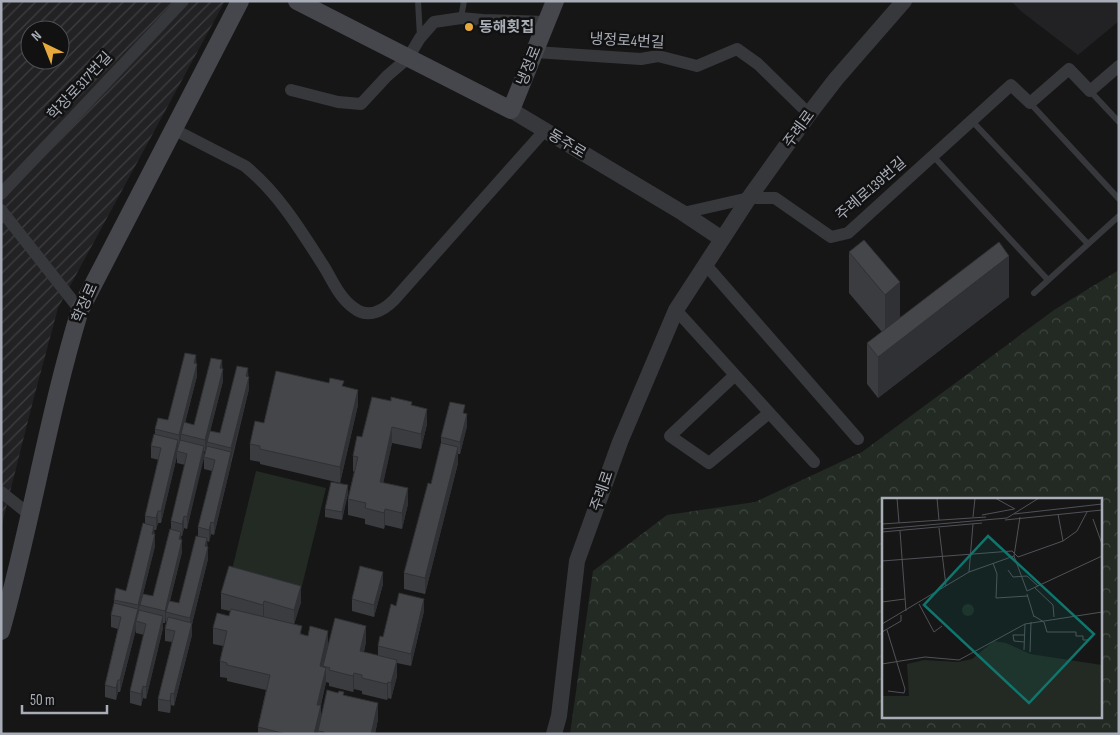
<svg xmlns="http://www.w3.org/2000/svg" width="1120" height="735" viewBox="0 0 1120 735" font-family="'Sofia Sans Condensed','Noto Sans KR',sans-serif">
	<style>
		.built { fill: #222224 }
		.industrial { fill: url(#industrial-furrows); fill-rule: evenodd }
		.grass { fill: #222a23 }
		.forest { fill: url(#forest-crowns); fill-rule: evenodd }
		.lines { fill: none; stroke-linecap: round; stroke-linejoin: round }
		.service { stroke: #37383c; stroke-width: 6 }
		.minor { stroke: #37383c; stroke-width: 12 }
		.tertiary { stroke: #37383c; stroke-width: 16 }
		.secondary { stroke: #45474c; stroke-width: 18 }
		.wall { fill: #3b3c40; fill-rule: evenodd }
		.shaded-wall { fill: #303134 }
		.building { fill: #45464a; stroke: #303134 }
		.poi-dot { fill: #e7a93e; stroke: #111112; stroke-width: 2 }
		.labels { text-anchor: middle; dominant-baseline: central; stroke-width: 5; stroke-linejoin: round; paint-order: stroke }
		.poi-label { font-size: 15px; font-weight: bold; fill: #a8adb7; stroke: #111112; text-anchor: start }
		.street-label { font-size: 15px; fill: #a8adb7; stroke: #111112 }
		.inset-road { fill: none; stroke: #505257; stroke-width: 1 }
		.view { fill: #0f766e; fill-opacity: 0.15; stroke: #0f766e; stroke-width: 2.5 }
		.inset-edge { fill: none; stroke: #a8adb7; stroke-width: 2.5 }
	</style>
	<defs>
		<pattern id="industrial-furrows" width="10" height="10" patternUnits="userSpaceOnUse" patternTransform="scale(1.25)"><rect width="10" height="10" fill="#222224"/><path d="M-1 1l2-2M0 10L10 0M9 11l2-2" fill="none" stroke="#3f3f42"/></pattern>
		<pattern id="forest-crowns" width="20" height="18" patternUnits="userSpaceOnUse" patternTransform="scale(1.25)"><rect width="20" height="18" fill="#222a23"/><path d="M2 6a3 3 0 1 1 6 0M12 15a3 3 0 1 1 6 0" fill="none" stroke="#3f4641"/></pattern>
	</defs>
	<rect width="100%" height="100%" fill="#161617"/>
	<path class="built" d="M1011 1H1119V21L1078 55 1022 12Z"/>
	<path class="industrial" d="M1 1H225L58 308 33 401 1 528ZM30 30H60V60H30Z"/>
	<path class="grass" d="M256 471 326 488 300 594 230 578Z"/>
	<path class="forest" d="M1119 270V734H570L593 571 667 515 755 502 862 452 1054 310ZM884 499H1101V716H884Z"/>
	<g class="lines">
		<path class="service" d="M418 1 420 37
			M461 18 464 1
			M1090 91 1119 122
			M1030 103 1119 199
			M972 121 1088 244
			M933 156 1048 280
			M1034 293 1119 216"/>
		<path class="minor" d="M535 52 641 59 658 56 697 66 737 49 758 64 809 114
			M291 90 338 102 361 104 387 76 408 58 420 38 434 22 461 18 483 20 546 22
			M173 129 245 166C278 193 300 229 323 265 332 279 339 298 354 308 368 319 383 311 394 300L545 130
			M1 194 183 1
			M1 210 80 310
			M683 213 749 198H775L831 237 848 233 1011 85 1030 103 1069 69 1090 91 1119 66
			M705 264 858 439
			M676 310 814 462
			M735 375 670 436 709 463 769 413
			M1 492 30 515"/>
		<path class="tertiary" d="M511 110 683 213 722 239
			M554 734 559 716 577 561 620 442 676 310 749 198 809 114 836 79 904 1"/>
		<path class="secondary" d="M297 1 511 110 555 1
			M1 631C31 525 48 415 80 310L240 1"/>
	</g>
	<path class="wall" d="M864 240 900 317 1009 297 878 398 867 384V343L882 332 849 293V252Z
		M196 364 197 376 185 423 194 425 222 368 223 381 210 431 220 433 248 377 249 389 214 535 211 534 209 542 207 541 208 559 192 624V635L174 706 171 705 170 713 158 711V699L172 642 165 641V629L166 623V617L165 623H163V628L146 699 143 698 141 706 130 703V691L144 635 136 633V629L120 692H118L116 700 105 697V685L118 629 111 627V615L114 605V600L126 591 145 524V516L159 460 151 458V446L155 435V429L168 420ZM207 443 204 457V469L212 471 198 527V536L179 603 170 601 182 552 181 536H182L184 528 187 529 204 451 205 452ZM177 456V463L185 465 171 521V529L153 596 143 594 155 546 154 530H156L158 523H161Z
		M344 386 358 405 340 483 260 464V462L250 460V444L264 423Z
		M412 405 427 424 421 449 392 443 383 483 408 504 402 529 385 525 384 529 365 524V519L348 515V499L354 472 353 471V456L362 437Z
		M465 413 467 426 460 454H458V463L425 594 404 589V573L431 484 441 444V437Z
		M348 493 342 520 325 517V509Z
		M383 584 374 617 352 611V599Z
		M221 593 301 602 294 624 302 634 328 645 366 642 364 652 378 656V646L383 637 424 611 411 666 397 663V676L391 699 388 698 387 700 362 694V691L354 689 353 692 329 686V683L326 682 321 705V717L344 695 378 719 375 734H258V727L266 690 227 681V678L220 677V661L223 646 213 644V628L229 616 230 611 221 609Z"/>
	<path class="shaded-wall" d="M1009 256V297L878 398V357Z
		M900 282V323L885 336V295Z
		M196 355 197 376 182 434H181V440L179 447V435Z
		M222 360 223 381 205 452V440Z
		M248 368 249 389 231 460V448Z
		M358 390V405L340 483V467Z
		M427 409V424L421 449V434Z
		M467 414V426L460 454V442Z
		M392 427V443L380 498V482Z
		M178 440V451H177V456L161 523V511Z
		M204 446V458L187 529V517Z
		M458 447V463L425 594V578Z
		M231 452V464L214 535V523Z
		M348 485V493L342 520V512Z
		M408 488V504L402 529V513Z
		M385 509V525L384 529V513Z
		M158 511V523L156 530V518Z
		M184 516V528L182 536V524Z
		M211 522V534L209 542V530Z
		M154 526 155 546 136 621V629L120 692V680L138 611V605Z
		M181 532 182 552 167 612H166V617L165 623V611Z
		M207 538 208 559 192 624V635L174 706V694L190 629V618Z
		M383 572V584L374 617V605Z
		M301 586V602L294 625V610Z
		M424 599V611L411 666V654Z
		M264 601V617L263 620V605Z
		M163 616V628L146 699V687Z
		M366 626V642L360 667V651Z
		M328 631V646L323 666V670L320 666Z
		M397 660V676L391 699V683Z
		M326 668V683L317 720V705Z
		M354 673V689L353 692V676Z
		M118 680V692L116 700V688Z
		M388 682V698L387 700V684Z
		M143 686V698L141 706V694Z
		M171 693V705L170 713V701Z
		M378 703V719L375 734H371Z
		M321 705V721L318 731V734H314Z"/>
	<path class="building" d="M864 240 900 282 885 295 849 252Z
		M999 242 1009 256 878 357 867 343Z
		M185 353 196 355 194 363 197 364 179 435 155 429 158 418 168 420Z
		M211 358 222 360 220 368 223 369 205 440 181 434 184 422 194 425Z
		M237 366 248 368 246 376 249 377 231 448 207 442 210 431 220 433Z
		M276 371 329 383 330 378 344 381 342 386 358 390 340 467 260 449V446L250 444 255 421 264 423Z
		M372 397 391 401V397L412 402 411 405 427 409 421 434 392 427 380 482 408 488 402 513 385 509 384 513 365 508 366 503 348 499 358 457 353 456 357 436 362 437Z
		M450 402 465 405 463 413 467 414 460 442 441 437Z
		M154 434 178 440 161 511H158L156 518 145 516 161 448 151 446Z
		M180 440 204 446 187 517 184 516 182 524 171 521 187 454 177 451Z
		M441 443 458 447 425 578 404 573 428 483 431 484Z
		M207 446 231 452 214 523 211 522 209 530 198 527 215 460 204 457Z
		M331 482 348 485 342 512 325 509Z
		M143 523 154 526 152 534H155L138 605 114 600 116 588 126 591Z
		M170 529 181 532 179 539 182 540 165 611 140 605 143 594 153 596Z
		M196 536 207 538 205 546 208 547 190 618 166 612 169 601 179 603Z
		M229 566 301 586 294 610 264 601 263 605 221 593Z
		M360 566 383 572 374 605 352 599Z
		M399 593 424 599 411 654 378 646 380 636 383 637 391 604 396 606Z
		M114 603 138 609 120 680H118L116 688 105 685 121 617 111 615Z
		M231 609 302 626 300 634 308 636 310 626 328 631 320 666 326 668 317 705H321L314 734H286L258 727 270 675 227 665V663L220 661 227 631 213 628 217 613 229 616Z
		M139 610 163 616 146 687 143 686 141 694 130 691 146 624 136 621Z
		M168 617 192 623 174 694 171 693 170 701 158 699 175 631 165 629Z
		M335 618 366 626 360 651 397 660 391 683 388 682 387 684 362 678V675L354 673 353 676 329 670 330 668 323 666Z
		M327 690 338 693 339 691 344 692 343 695 378 703 371 734H324V732L318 731Z"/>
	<circle class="poi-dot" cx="469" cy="27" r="5"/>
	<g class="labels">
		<g class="poi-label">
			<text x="479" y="27">동해횟집</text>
		</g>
		<g class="street-label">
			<text transform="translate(627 41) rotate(3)">냉정로4번길</text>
			<text transform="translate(529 66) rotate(-68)">냉정로</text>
			<text transform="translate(80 86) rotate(-47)">학장로317번길</text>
			<text transform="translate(799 129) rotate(-54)">주례로</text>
			<text transform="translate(567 144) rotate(31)">동주로</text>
			<text transform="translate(871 189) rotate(-41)">주례로139번길</text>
			<text transform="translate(85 303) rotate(-66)">학장로</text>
			<text transform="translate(602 491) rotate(-71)">주례로</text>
		</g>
	</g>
	<g transform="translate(882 498)">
		<rect width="220" height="220" fill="#161617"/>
		<path d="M80 112a6 6 0 1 1 12 0a6 6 0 1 1-12 0Z" fill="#222a23"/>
		<path d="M112 143 124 145 148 156 220 167V220H0V198H27L25 166 42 162 76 164 90 161Z" fill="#222a23"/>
		<path class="inset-road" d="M15 0 17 25M55 0 57 22M113 0 133 11M132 16 220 6M176 16 181 43M100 17 132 11M91 19 93 0M211 21 220 46M123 22 220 12M0 26 104 19M57 30 64 88M0 31 125 20 157 0M18 33 24 113M0 34 100 25M132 58 145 93 220 58M0 63 130 53 136 59 181 43 195 33 205 14M111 65 115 76 114 100 146 98M126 72 131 79 145 78 156 88M87 74 91 26M152 89 171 107 172 119M145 96 152 119M0 104 23 101M37 106 52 134 60 128M152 118 162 124 165 134H194V138H201V142H207M0 126 87 74 132 58 138 19M5 132 23 191 22 195 6 193M0 134 19 123V117M142 144 132 143 131 137H142M142 152 143 126M148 154 149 124M0 166 43 159 77 162 143 126 220 114"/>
		<path class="view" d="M106 38 212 136 147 205 42 107Z"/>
		<rect width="220" height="220" class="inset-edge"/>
	</g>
	<rect width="1120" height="735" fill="none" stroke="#a8adb7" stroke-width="5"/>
	<g transform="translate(45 45) rotate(317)"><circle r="24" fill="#111112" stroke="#4d4f54"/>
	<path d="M0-4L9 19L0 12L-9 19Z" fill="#e7a93e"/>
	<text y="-8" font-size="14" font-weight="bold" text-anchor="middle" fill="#a8adb7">N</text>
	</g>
	<path d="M22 705v8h85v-8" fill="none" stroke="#a8adb7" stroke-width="2.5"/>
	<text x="30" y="705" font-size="15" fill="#a8adb7" stroke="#111112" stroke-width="4" paint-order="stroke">50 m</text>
</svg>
